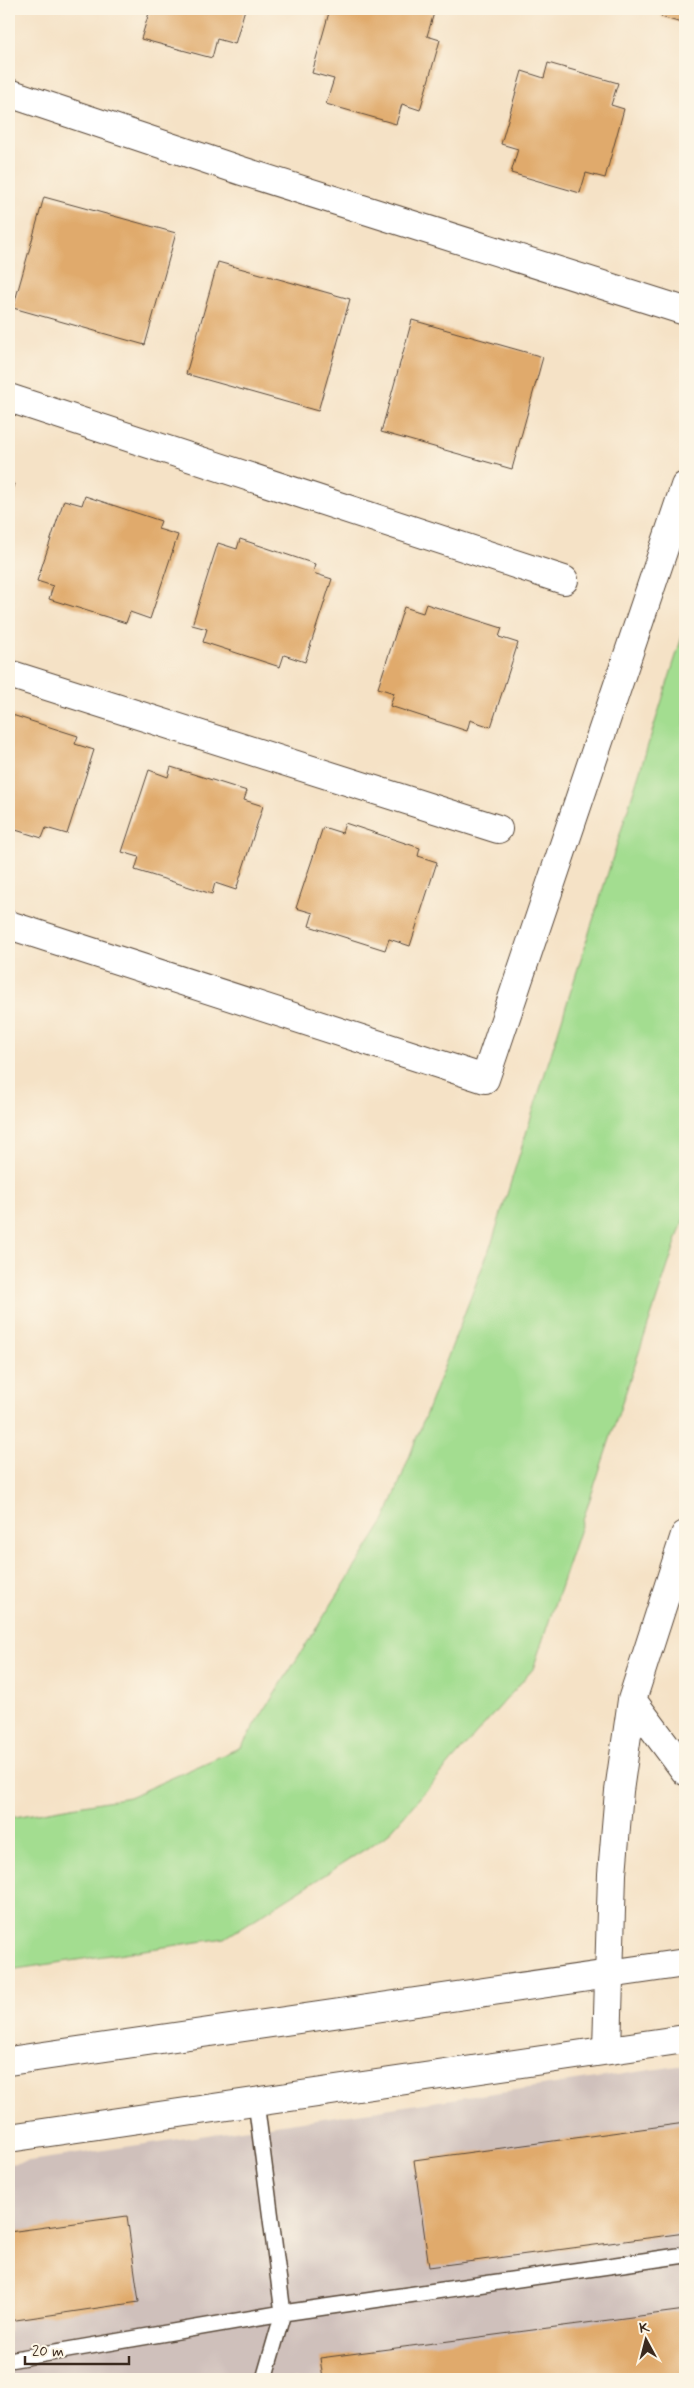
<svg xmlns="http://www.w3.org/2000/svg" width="694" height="2388" viewBox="0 0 694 2388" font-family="Mynerve,sans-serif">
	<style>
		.industrial { fill: #cfc0bb }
		.green { fill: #a3dd90; stroke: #6f8457 }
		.building { fill: #e0aa6c }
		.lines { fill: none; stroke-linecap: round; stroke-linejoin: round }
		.service-casing { stroke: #574637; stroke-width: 18 }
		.minor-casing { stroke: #574637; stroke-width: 30 }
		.tertiary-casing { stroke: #574637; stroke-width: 30 }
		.service { stroke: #fff; stroke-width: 15 }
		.minor { stroke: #fff; stroke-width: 28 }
		.tertiary { stroke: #fff; stroke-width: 28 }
	</style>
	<rect width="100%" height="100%" fill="#fcf5e5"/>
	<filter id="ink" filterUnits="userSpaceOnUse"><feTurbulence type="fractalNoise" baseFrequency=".02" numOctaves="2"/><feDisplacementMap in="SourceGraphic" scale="10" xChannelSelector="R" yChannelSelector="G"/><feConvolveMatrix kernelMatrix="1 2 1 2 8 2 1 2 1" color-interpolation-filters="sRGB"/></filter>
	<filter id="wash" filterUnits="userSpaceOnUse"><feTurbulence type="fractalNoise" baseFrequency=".0096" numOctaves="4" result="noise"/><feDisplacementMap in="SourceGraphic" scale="20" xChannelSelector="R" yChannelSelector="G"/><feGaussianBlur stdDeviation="1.12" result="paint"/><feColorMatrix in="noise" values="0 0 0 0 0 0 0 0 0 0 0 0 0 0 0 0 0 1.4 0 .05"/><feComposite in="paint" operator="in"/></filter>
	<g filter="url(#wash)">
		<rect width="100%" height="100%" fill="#f5e2c6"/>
		<path class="industrial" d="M685 2065V2379H9V2164Z"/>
		<path class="green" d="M685 627V1215L533 1669 386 1836 225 1938 9 1970V1818L129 1797 241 1747 385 1520 492 1242Z"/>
		<g id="blocks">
			<path class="building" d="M135 9H245L235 44 217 39 212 58 141 39 149 13Z
				M330 9H418L434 13 427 36 440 40 420 110 402 104 396 124 326 104 334 79 312 73Z
				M663 9H685V24L661 17Z
				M548 63 618 83 611 105 624 109 605 178 586 173 580 193 511 173 518 149 501 144 522 71 544 78Z
				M44 197 176 233 145 345 13 308Z
				M218 262 350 299 318 411 186 374Z
				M412 320 543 357 512 469 381 432Z
				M9 482 14 484 9 499Z
				M85 496 161 521 158 529 178 535 150 619 130 612 126 623 49 599 53 586 37 581 64 500 82 505Z
				M240 539 315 564 313 573 332 579 305 662 284 655 280 667 203 642 207 629 192 625 218 543 237 549Z
				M426 604 502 628 499 637 518 643 491 727 470 720 467 731 390 706 394 693 378 688 404 607 423 613Z
				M9 714 78 736 75 744 94 750 67 834 46 828 42 838 9 828Z
				M171 767 247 791 244 800 263 806 236 890 215 883 212 894 135 870 139 857 122 852 149 770 168 777Z
				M345 823 420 848 418 856 437 862 410 946 389 939 385 950 309 926 313 913 296 908 323 827 342 833Z
				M685 2123V2233L429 2267 414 2160Z
				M127 2216 139 2302 9 2321V2232Z
				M685 2310V2379H323L320 2358Z"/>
		</g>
	</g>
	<g filter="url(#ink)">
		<use href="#blocks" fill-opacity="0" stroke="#574637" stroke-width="1"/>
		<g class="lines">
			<g class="service-casing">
				<path id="service" d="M256 2102 283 2313 264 2379
					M9 2360 283 2313 685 2255"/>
			</g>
			<g class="minor-casing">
				<path id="minor" d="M9 93 242 171 685 311
					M9 398 564 580
					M9 674 498 829
					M9 925 485 1079 685 486
					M632 1700 685 1771
					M607 2049 612 1874 619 1791 632 1700 685 1535"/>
			</g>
			<g class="tertiary-casing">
				<path id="tertiary" d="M9 2061 685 1963
					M9 2138 685 2039"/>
			</g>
			<use href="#service" class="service"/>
			<use href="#minor" class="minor"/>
			<use href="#tertiary" class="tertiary"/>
		</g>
	</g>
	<rect width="694" height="2388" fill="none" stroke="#fcf5e5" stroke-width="30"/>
	<g transform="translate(646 2340) rotate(353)" stroke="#fcf5e5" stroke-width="4" paint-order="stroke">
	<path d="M0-4L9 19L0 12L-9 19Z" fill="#3b2a1e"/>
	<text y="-8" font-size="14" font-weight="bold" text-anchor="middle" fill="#3b2a1e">K</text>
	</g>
	<path d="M25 2356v8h104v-8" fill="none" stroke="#3b2a1e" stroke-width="2.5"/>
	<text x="32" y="2356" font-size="15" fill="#3b2a1e" stroke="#fcf5e5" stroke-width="4" paint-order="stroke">20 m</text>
</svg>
